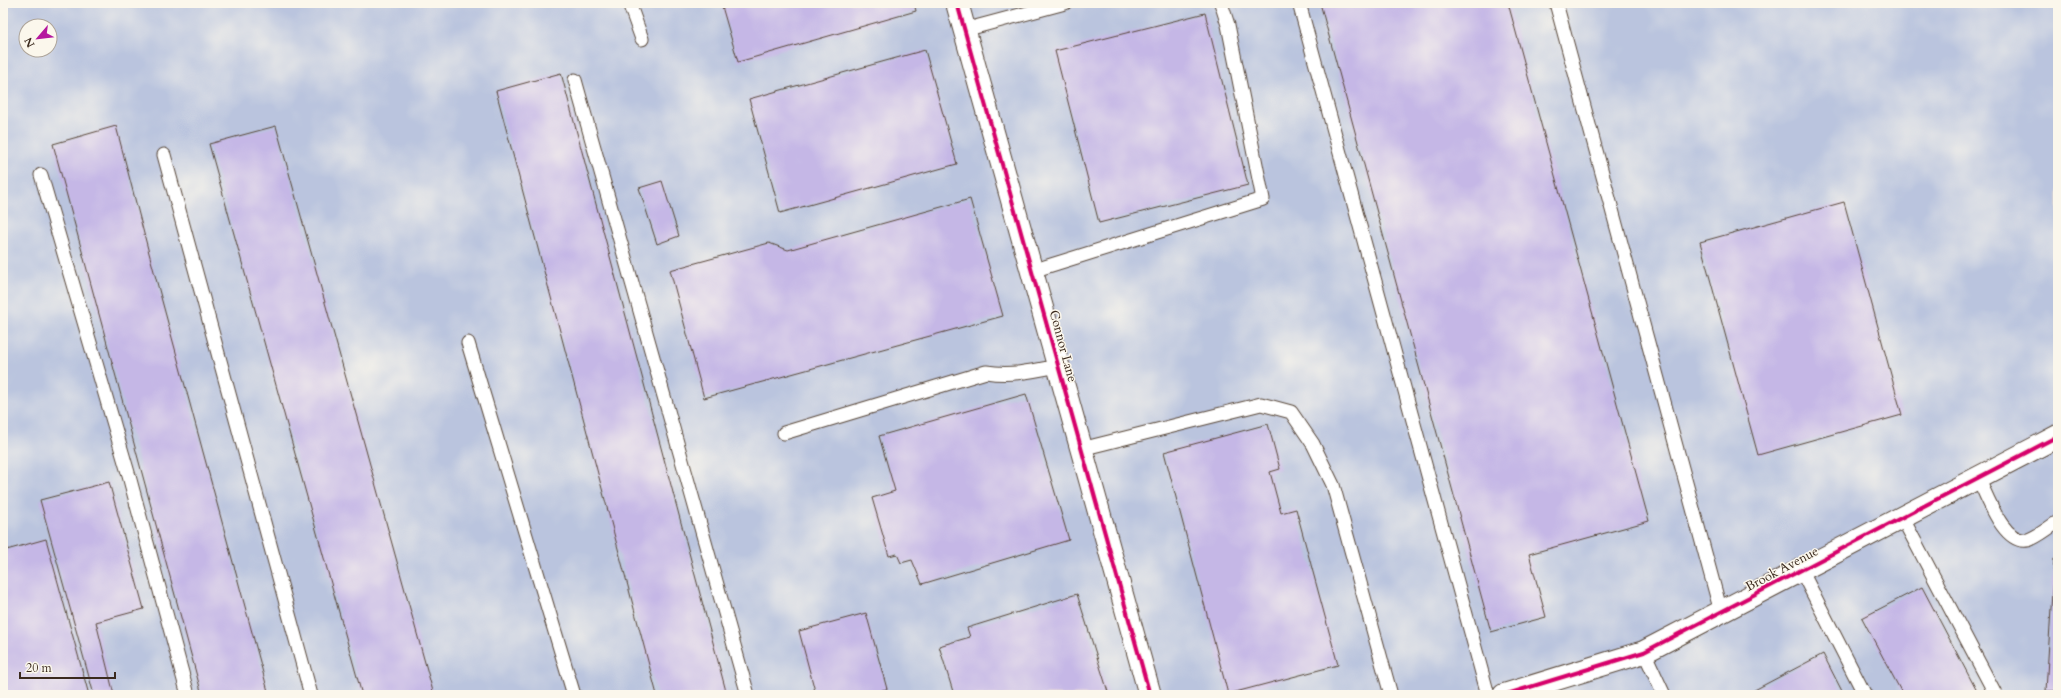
<svg xmlns="http://www.w3.org/2000/svg" width="2061" height="698" viewBox="0 0 2061 698" font-family="Cardo,serif">
	<style>
		.industrial { fill: #bac4de; fill-rule: evenodd }
		.building { fill: #c5b7e6 }
		.lines { fill: none; stroke-linecap: round; stroke-linejoin: round }
		.lane-casing { stroke: #574638; stroke-width: 15 }
		.street-casing { stroke: #574638; stroke-width: 24 }
		.lane { stroke: #fff; stroke-width: 13 }
		.street { stroke: #fff; stroke-width: 22 }
		.cycleway-casing { stroke: #fbf7ec; stroke-width: 6 }
		.cycleway { stroke: #d6006c; stroke-width: 4 }
		.labels { text-anchor: middle; dominant-baseline: central; stroke-width: 3; stroke-linejoin: round; paint-order: stroke }
		.street-label { font-size: 13px; fill: #3b2a1e; stroke: #fbf7ec }
	</style>
	<rect width="100%" height="100%" fill="#fbf7ec"/>
	<filter id="ink" filterUnits="userSpaceOnUse"><feTurbulence type="fractalNoise" baseFrequency=".025" numOctaves="2"/><feDisplacementMap in="SourceGraphic" scale="8" xChannelSelector="R" yChannelSelector="G"/><feConvolveMatrix kernelMatrix="1 2 1 2 8 2 1 2 1" color-interpolation-filters="sRGB"/></filter>
	<filter id="wash" filterUnits="userSpaceOnUse"><feTurbulence type="fractalNoise" baseFrequency=".012" numOctaves="4" result="noise"/><feDisplacementMap in="SourceGraphic" scale="16" xChannelSelector="R" yChannelSelector="G"/><feGaussianBlur stdDeviation="0.9" result="paint"/><feColorMatrix in="noise" values="0 0 0 0 0 0 0 0 0 0 0 0 0 0 0 0 0 1.4 0 .05"/><feComposite in="paint" operator="in"/></filter>
	<g filter="url(#wash)">
		<rect width="100%" height="100%" fill="#f5e4cc"/>
		<path class="industrial" d="M3 3H2058V695H3ZM26 26H50V50H26Z"/>
		<g id="blocks">
			<path class="building" d="M721 3H914L916 11 738 62Z
				M1320 3H1508L1649 521 1529 554 1546 617 1491 632Z
				M1205 13 1248 185 1099 223 1055 51Z
				M925 50 957 164 780 213 749 99Z
				M561 73 727 695H657L496 91Z
				M116 126 149 253 269 695H202L53 144Z
				M276 126 434 695H362L209 144Z
				M662 181 679 236 657 244 639 188Z
				M970 199 1003 316 704 398 670 270 769 243 788 250Z
				M1844 202 1902 415 1758 455 1700 242Z
				M1026 394 1069 540 922 584 912 560 901 563 897 554 889 556 872 498 895 491 879 436Z
				M1268 424 1280 469 1270 472 1281 513 1296 509 1338 665 1228 694 1164 452Z
				M109 482 144 609 96 622 114 695H94L40 500Z
				M46 539 89 695H3V551Z
				M2054 559H2058V691H2046Z
				M1922 587 1979 695H1903L1862 618Z
				M1077 594 1109 695H954L939 646 970 637 967 628Z
				M866 613 887 689 882 690 884 695H816L799 631Z
				M1823 654 1844 695H1745Z"/>
		</g>
	</g>
	<g filter="url(#ink)">
		<use href="#blocks" fill-opacity="0" stroke="#574638" stroke-width="1"/>
		<g class="lines">
			<g class="lane-casing">
				<path id="lane" d="M629 3 642 39
					M1299 3 1488 695
					M1556 3 1721 612
					M964 30 1065 3
					M575 80 748 695
					M164 155 311 695
					M41 175 129 476 188 695
					M1032 271 1263 199 1228 25 1221 3
					M468 343 574 695
					M784 433 986 372C1011 376 1033 371 1058 366
					M1081 449 1261 404 1291 412 1313 444 1333 485 1391 695
					M1978 478C1987 495 2003 545 2028 540 2038 537 2049 527 2058 522
					M1902 517 1996 695
					M1801 570 1865 695
					M1644 652 1664 695"/>
			</g>
			<g class="street-casing">
				<path id="street" d="M957 3 1150 695
					M1504 695 1644 652 2058 436"/>
			</g>
			<use href="#lane" class="lane"/>
			<use href="#street" class="street"/>
			<g class="cycleway-casing">
				<path id="cycleway" d="M957 3 1150 695
					M1504 695 1644 652 2058 436"/>
			</g>
			<use href="#cycleway" class="cycleway"/>
		</g>
	</g>
	<g class="labels">
		<g class="street-label">
			<text transform="translate(1063 346) rotate(75)">Connor Lane</text>
			<text transform="translate(1782 569) rotate(-28)">Brook Avenue</text>
		</g>
	</g>
	<rect width="2061" height="698" fill="none" stroke="#fbf7ec" stroke-width="16"/>
	<g transform="translate(38 38) rotate(242)"><circle r="19" fill="#fbf7ec" stroke="#aea59a"/>
	<path d="M0-3L7 15L0 10L-7 15Z" fill="#b5179e"/>
	<text y="-6" font-size="11" font-weight="bold" text-anchor="middle" fill="#3b2a1e">N</text>
	</g>
	<path d="M20 672v6h95v-6" fill="none" stroke="#3b2a1e" stroke-width="2"/>
	<text x="26" y="672" font-size="12" fill="#3b2a1e" stroke="#fbf7ec" stroke-width="3" paint-order="stroke">20 m</text>
</svg>
